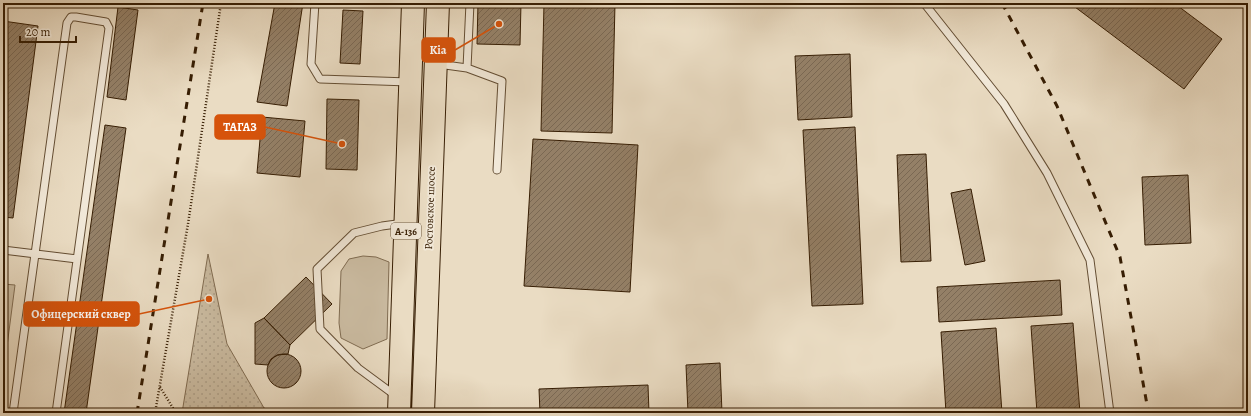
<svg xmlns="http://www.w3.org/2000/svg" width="1251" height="416" viewBox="0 0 1251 416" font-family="Alegreya,serif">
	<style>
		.green { fill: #cbbca2; stroke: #806c52 }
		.park { fill: url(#park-dots); stroke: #806c52 }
		.building { fill: url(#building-hatch); stroke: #361d03 }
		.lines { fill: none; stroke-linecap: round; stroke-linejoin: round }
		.service-casing { stroke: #634d33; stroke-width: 9 }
		.primary-casing { stroke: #361d03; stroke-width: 24 }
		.path { stroke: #361d03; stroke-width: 2.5; stroke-dasharray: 1 2; stroke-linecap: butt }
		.service { stroke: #f1e8d8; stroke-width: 7 }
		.primary { stroke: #eadcc3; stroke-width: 22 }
		.rail { stroke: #361d03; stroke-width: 3; stroke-dasharray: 7 7; stroke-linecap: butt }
		.labels { text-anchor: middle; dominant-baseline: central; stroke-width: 3.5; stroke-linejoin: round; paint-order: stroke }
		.shield { fill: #f1e8d8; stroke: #6e5a43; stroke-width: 1 }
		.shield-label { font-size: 10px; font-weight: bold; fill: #361d03 }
		.street-label { font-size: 11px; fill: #361d03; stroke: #f1e8d8 }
		.leader { fill: none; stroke: #d6530b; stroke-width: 1.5 }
		.callout-dot { fill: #d6530b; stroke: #f1e8d8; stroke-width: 1.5 }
		.callout { fill: #d6530b; stroke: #d6530b; stroke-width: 1.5 }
		.callout-label { font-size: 12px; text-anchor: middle; font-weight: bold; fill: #fff }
	</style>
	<defs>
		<pattern id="park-dots" width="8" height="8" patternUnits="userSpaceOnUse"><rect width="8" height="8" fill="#cbbca2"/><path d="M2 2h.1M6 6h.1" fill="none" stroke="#afa18a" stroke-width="1.8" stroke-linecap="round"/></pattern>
		<pattern id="building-hatch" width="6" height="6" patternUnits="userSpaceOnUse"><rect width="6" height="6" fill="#948067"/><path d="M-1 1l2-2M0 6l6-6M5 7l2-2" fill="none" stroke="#7a6853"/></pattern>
	</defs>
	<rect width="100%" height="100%" fill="#eadcc3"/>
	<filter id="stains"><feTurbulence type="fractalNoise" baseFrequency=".005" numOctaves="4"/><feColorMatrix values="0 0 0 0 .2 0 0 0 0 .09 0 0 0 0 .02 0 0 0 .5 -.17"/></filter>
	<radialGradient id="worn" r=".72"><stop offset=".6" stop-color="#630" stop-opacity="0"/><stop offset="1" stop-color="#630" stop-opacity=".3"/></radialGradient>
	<path class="green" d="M363 256 376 257 389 262 387 339 363 349 341 338 339 323 341 271 349 259Z
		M3 284 15 285 6 354H3Z"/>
	<path class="park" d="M208 254 227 344 264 408 279 413H182Z"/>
	<path class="building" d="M29 3H78V5L29 6Z
		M275 3H303L287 106 257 102Z
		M478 3H521L520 45 477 44Z
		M544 3H615L612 133 541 131Z
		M1078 3H1174L1222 39 1184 89 1075 7Z
		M118 7 138 10 126 100 107 97Z
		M343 10 363 11 360 64 340 63Z
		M3 21 38 26 13 218 3 217Z
		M850 54 852 117 798 120 795 56Z
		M327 99 359 100 357 170 326 169Z
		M262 117 305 121 300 177 257 173Z
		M105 125 126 128 86 413H64Z
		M855 127 863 304 812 306 803 130Z
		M533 139 638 145 630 292 524 286Z
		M926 154 931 261 901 262 897 155Z
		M1188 175 1191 243 1145 245 1142 177Z
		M971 189 985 261 965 265 951 193Z
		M306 277 332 304 290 345 264 318Z
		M1060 280 1062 315 939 322 937 287Z
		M264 318 290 345 288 354 277 355 271 359 268 365 255 364V323Z
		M1073 323 1080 413H1037L1031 326Z
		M996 328 1002 413H946L941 332Z
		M267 371a17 17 0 1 1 34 0a17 17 0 1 1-34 0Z
		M720 363 722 413H688L686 365Z
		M648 385 649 413H540L539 389Z"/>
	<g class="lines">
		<g class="service-casing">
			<path id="service" d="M315 3 311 64 320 79 409 82
				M924 3 1004 104 1047 173 1090 260 1110 413
				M438 64 467 68 470 3
				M467 68 502 81 497 170
				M3 250 77 259
				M396 396 358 368 320 329 317 269 354 233 382 226 404 223
				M13 413 67 23 71 17H76L106 22 109 28 56 413"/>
		</g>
		<g class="primary-casing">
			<path id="primary" d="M399 413 413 3
				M423 413 438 3"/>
		</g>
		<path class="path" d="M160 387 176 413
			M155 413 188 224 221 3"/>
		<use href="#service" class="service"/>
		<use href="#primary" class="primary"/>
		<path class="rail" d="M1002 3 1057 106 1120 257 1148 410
			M137 413 203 3"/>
	</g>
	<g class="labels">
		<rect class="shield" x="391" y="223" width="30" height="16" rx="3"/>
		<g class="shield-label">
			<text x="406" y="231">А-136</text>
		</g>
		<g class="street-label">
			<text transform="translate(430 208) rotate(-88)">Ростовское шоссе</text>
		</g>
	</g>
	<path class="leader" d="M499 24L455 50M342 144L265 127M209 299L139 314"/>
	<g class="callout-dot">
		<circle cx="499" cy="24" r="4"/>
		<circle cx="342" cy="144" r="4"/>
		<circle cx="209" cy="299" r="4"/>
	</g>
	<g class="callout">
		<rect x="422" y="38" width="33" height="24" rx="4"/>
		<rect x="215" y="115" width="50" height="24" rx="4"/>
		<rect x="24" y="302" width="115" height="24" rx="4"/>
	</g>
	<g class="callout-label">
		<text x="438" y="54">Kia</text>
		<text x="240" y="131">ТАГАЗ</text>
		<text x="81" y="318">Офицерский сквер</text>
	</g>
	<rect width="1251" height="416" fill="none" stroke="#eadcc3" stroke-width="16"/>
	<rect x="4" y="4" width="1243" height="408" fill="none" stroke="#361d03" stroke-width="2"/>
	<rect x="8" y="8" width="1235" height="400" fill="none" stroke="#361d03"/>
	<path d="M20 36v6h56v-6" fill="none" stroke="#361d03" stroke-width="2"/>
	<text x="26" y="36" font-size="12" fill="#361d03" stroke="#f1e8d8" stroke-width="3" paint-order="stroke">20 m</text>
	<rect width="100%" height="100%" filter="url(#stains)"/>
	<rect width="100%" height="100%" fill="url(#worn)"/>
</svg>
